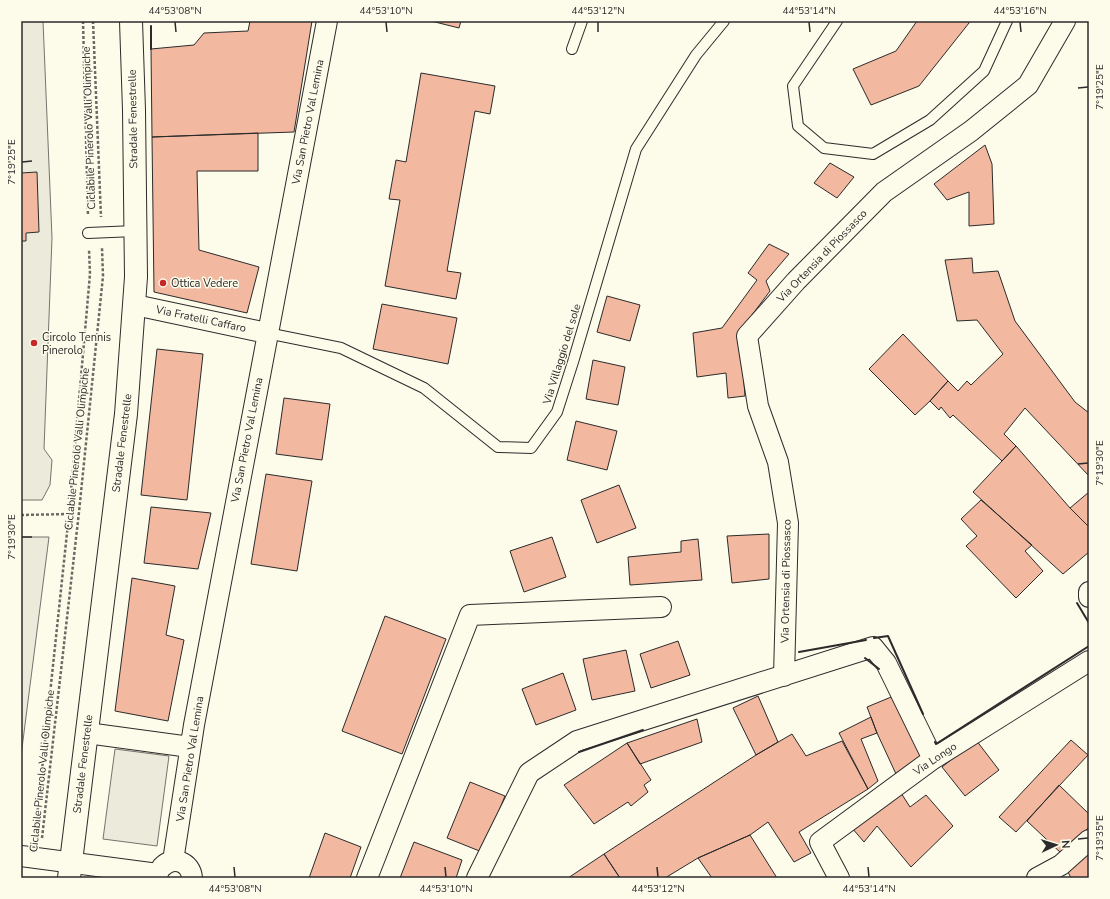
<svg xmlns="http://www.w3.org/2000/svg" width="1110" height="899" viewBox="0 0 1110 899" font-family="'Nunito Sans',sans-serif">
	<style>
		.pitch { fill: #ecebdb; stroke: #74746e }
		.parking { fill: #eceadb; stroke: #74746e }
		.building { fill: #f2b8a0; stroke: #2b2b2b }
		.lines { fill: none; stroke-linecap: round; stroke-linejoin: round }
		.lane-casing { stroke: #2b2b2b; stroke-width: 12 }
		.street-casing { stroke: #2b2b2b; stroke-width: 22 }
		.secondary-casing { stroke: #2b2b2b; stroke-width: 24 }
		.path { stroke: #6a6964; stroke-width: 2.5; stroke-dasharray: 3 2; stroke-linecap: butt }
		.lane { stroke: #fdfbea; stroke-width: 10 }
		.street { stroke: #fdfbea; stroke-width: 20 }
		.secondary { stroke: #fdfbea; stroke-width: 22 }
		.wall { stroke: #2b2b2b; stroke-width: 2 }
		.ticks { fill: none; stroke: #2b2b2b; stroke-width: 1.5 }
		.poi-dot { fill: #c62828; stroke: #fdfbea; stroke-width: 1.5 }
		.labels { text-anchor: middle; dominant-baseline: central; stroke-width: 3; stroke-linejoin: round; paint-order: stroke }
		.street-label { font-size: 11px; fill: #2b2b2b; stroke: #fdfbea }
		.poi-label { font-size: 11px; fill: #2b2b2b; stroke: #fdfbea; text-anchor: start }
		.neatline { fill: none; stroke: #2b2b2b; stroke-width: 1.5 }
		.ticks-label { font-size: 10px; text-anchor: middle; fill: #2b2b2b }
	</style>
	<rect width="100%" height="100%" fill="#fdfbea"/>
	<path class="pitch" d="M21 21H43L52 238 44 449 52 460 50 485 42 500H21Z"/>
	<path class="parking" d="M21 537H49L21 756Z
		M115 749 169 756 157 846 103 839Z"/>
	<path class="building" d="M250 21H312L294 132 152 137 151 49 194 45 204 33 248 31Z
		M431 21H461L459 28Z
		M917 21H969V23L919 86 871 105 853 69 896 51Z
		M421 73 495 86 490 114 475 111 447 271 461 273 456 299 385 286 400 200 389 199 396 160 406 162Z
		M258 133V171H197L199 250 259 267 247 313 154 292 152 137Z
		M985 145 992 164 994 224 969 226V192L947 200 934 184Z
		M830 163 854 177 837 198 814 183Z
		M37 172 39 232 26 233V241H21V173Z
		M769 244 789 254 766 281 770 291 740 331 745 396 728 398 726 373 697 377 693 333 722 328 757 280 748 273Z
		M972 258 973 273 998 271 1015 321 1075 402 1089 413V476L1025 408 1004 434 1016 446 1002 461 953 415 950 418 941 407 939 410 930 401 948 381 958 391 967 381 971 385 1003 354 977 320 957 321 945 260Z
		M607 296 640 305 630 341 597 332Z
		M382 304 457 318 448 364 373 349Z
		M903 334 948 381 930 401 915 415 869 369Z
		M157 349 203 354 187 500 141 495Z
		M593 360 625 367 618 405 586 399Z
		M284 398 330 404 322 460 276 454Z
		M576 421 617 431 607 470 567 460Z
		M1016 446 1070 508 1089 527V552L1063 574 973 492Z
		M266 474 312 481 297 571 251 564Z
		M619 485 636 528 597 543 581 500Z
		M1089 492V527L1070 508Z
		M981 500 1032 545 1025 551 1043 571 1016 598 966 546 977 536 961 519Z
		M151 507 211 513 198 569 144 563Z
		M769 534V579L732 583 727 536Z
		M552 537 566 577 524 592 510 551Z
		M698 539 702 580 630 585 628 557 681 552V541Z
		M132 578 175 586 166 635 184 640 168 721 115 711Z
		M385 616 446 639 402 754 342 731Z
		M678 641 690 675 651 688 640 654Z
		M626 650 635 691 592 700 583 659Z
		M563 673 576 710 536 725 522 689Z
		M896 695 923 759 896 774 877 733 867 707Z
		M758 696 778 742 756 755 733 708Z
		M871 717 877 733 861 739 878 781 868 789 839 733Z
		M697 719 702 742 640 764 627 743Z
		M792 734 806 756 842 741 868 789 799 832 811 853 794 862 768 822 750 835 698 858 665 878H620L604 854 756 755Z
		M976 740 999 770 965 796 942 767Z
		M1071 740 1088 755 1016 832 999 817Z
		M627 743 651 780 644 785 648 792 631 806 628 802 594 824 564 785Z
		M470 782 505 796 482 852 447 838Z
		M1059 785 1089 814V827L1062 854 1027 821Z
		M901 793 910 807 926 795 953 826 911 867 877 826 864 842 852 828Z
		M325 833 361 847 350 878H309Z
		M750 835 777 878H712L698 858Z
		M414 842 462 860 456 878H400Z
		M604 854 620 878H568Z
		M1089 854V878H1071L1066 868Z"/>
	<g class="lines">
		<g class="lane-casing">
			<path id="lane" d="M837 21 793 86 798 126 824 148 873 154 930 120 984 71 1007 21
				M572 49 582 21
				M88 233 135 231
				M267 333 341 348 424 388 498 447 531 448 557 412 573 362 636 149 696 55 724 21"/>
		</g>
		<g class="street-casing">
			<path id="street" d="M135 305 267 333
				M1089 592V597
				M784 676 788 523 778 462 758 406 747 336 796 281 884 192 971 131 1028 85 1065 21
				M87 733 190 747
				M21 856 158 874
				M173 861 194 725 327 21
				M162 867C173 855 191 862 192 878
				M367 878 470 615 661 607
				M477 878 529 773 577 741 873 647 886 663 933 759
				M839 878 820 842 933 759 1089 661
				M1037 878 1061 865 1089 840"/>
		</g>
		<g class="secondary-casing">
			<path id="secondary" d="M69 878 126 414 136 277 134 110 131 21"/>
		</g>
		<path class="path" d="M83 21 88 216
			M93 21 101 217
			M21 515 69 514
			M35 836 69 514 90 274 89 249
			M42 838 79 512 103 276 102 248"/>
		<use href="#lane" class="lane"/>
		<use href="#street" class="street"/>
		<use href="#secondary" class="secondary"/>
		<path class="wall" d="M151 26V49
			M1077 603 1089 623
			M874 638 888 636 923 714
			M799 652 866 640
			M865 658 879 669
			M935 742 936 744 1089 646
			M579 752 643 730"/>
	</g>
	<path class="ticks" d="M175 22 176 32M386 22 387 32M598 22V32M809 22 810 32M1020 22 1021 32M1078 88 1088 87M22 162 32 161M1078 464 1088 463M22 537H32M1078 839 1088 838M234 867 235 877M445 867 446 877M657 867 658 877M868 867 869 877"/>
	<g class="poi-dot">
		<circle cx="163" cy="283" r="4"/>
		<circle cx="34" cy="343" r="4"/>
	</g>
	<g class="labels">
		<g class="street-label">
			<text transform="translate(133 119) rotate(-91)">Stradale Fenestrelle</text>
			<text transform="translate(308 122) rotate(-79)">Via San Pietro Val Lemina</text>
			<text transform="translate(89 128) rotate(-92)">Ciclabile Pinerolo Valli Olimpiche</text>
			<text transform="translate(822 256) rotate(-46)">Via Ortensia di Piossasco</text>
			<text transform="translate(201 319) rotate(12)">Via Fratelli Caffaro</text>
			<text transform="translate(562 354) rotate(-73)">Via Villaggio del sole</text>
			<text transform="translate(247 440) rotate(-79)">Via San Pietro Val Lemina</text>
			<text transform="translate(122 443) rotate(-83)">Stradale Fenestrelle</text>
			<text transform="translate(77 449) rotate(-84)">Ciclabile Pinerolo Valli Olimpiche</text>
			<text transform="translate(786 581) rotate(-89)">Via Ortensia di Piossasco</text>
			<text transform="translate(190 759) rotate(-81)">Via San Pietro Val Lemina</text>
			<text transform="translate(935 759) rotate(-34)">Via Longo</text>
			<text transform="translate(83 764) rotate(-83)">Stradale Fenestrelle</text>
			<text transform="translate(42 771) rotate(-84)">Ciclabile Pinerolo Valli Olimpiche</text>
		</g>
		<g class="poi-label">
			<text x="171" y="283">Ottica Vedere</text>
			<text x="42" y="337">Circolo Tennis<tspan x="42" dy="13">Pinerolo</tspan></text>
		</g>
	</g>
	<rect width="1110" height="899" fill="none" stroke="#fdfbea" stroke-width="44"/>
	<g transform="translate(1056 845) rotate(86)" stroke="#fdfbea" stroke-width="3" paint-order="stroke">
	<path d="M0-3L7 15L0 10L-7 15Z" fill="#2b2b2b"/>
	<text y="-6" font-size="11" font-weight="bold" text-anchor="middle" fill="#2b2b2b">N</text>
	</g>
	<rect x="22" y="22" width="1066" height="855" class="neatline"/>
	<g class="ticks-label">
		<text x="175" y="14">44°53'08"N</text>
		<text x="386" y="14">44°53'10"N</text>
		<text x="598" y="14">44°53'12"N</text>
		<text x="809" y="14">44°53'14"N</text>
		<text x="1020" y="14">44°53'16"N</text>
		<text transform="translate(1099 87) rotate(-90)" y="4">7°19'25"E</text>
		<text transform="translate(11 162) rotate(-90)" y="4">7°19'25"E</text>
		<text transform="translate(1099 463) rotate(-90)" y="4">7°19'30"E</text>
		<text transform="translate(11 537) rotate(-90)" y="4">7°19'30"E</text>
		<text transform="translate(1099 838) rotate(-90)" y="4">7°19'35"E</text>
		<text x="235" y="892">44°53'08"N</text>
		<text x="446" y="892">44°53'10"N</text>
		<text x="658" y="892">44°53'12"N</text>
		<text x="869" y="892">44°53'14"N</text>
	</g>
</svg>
